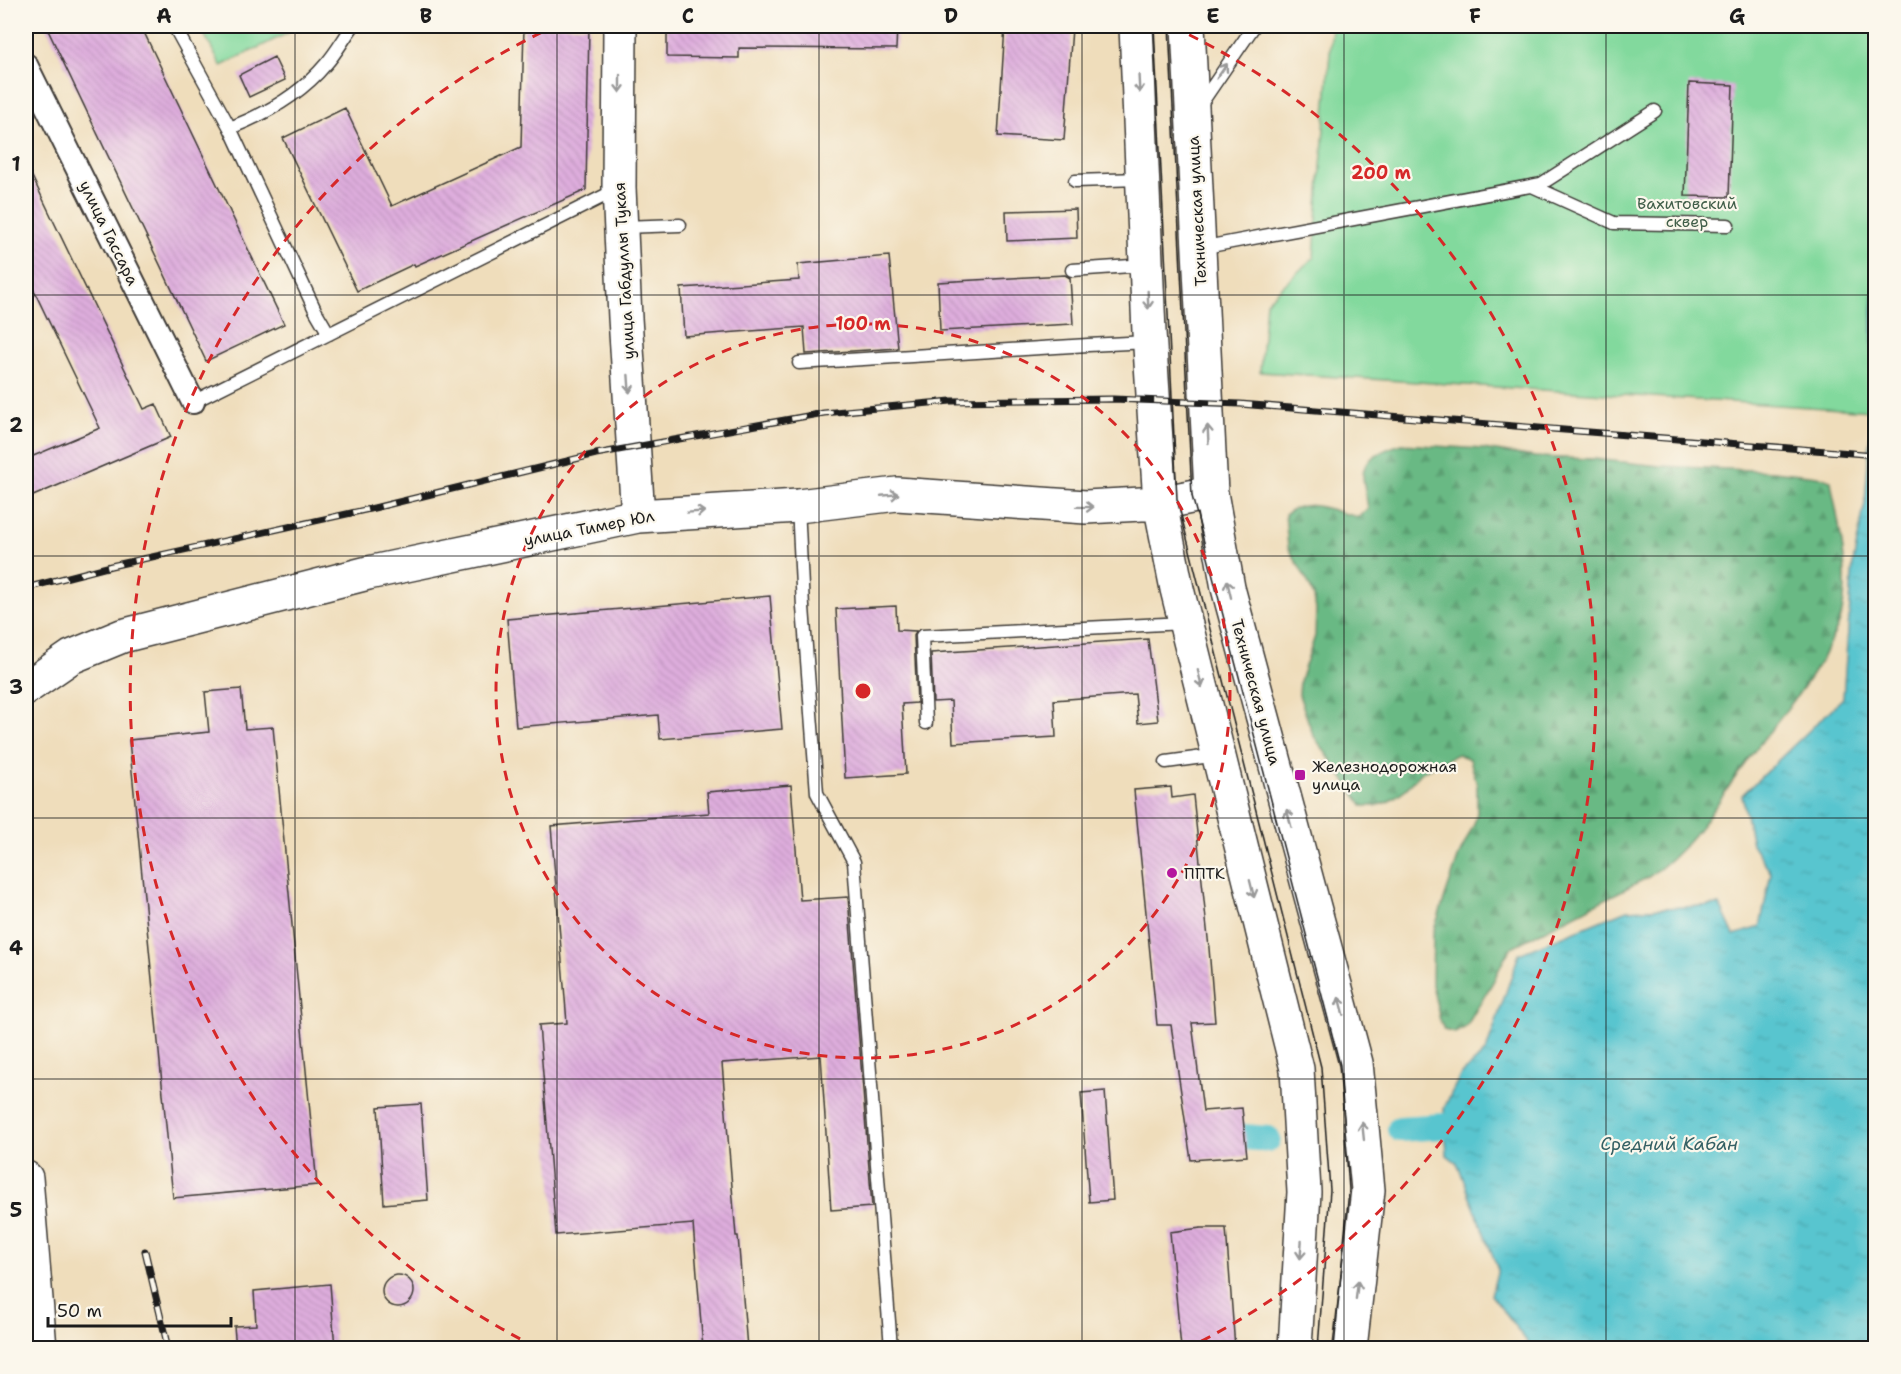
<svg xmlns="http://www.w3.org/2000/svg" width="1901" height="1374" viewBox="0 0 1901 1374" font-family="'Shantell Sans',sans-serif">
	<style>
		.forest { fill: url(#forest-firs); stroke: #426a50; stroke-width: 1.5 }
		.park { fill: #82d99d; stroke: #4f7a5c; stroke-width: 1.5 }
		.water { fill: url(#water-ripples); stroke: #3a7076; stroke-width: 1.5 }
		.lines { fill: none; stroke-linecap: round; stroke-linejoin: round }
		.canal { stroke: #58c5cf; stroke-width: 26 }
		.building { fill: url(#building-back-hatch) }
		.lane-casing { stroke: #3c3934; stroke-width: 15 }
		.street-casing { stroke: #3c3934; stroke-width: 26 }
		.secondary-casing { stroke: #3c3934; stroke-width: 36 }
		.lane { stroke: #fff; stroke-width: 12 }
		.street { stroke: #fff; stroke-width: 22 }
		.secondary { stroke: #fff; stroke-width: 33 }
		.tram { stroke: #1c1c1c; stroke-width: 1.5 }
		.rail-casing { stroke: #1c1c1c; stroke-width: 7 }
		.rail { stroke: #fbf7ec; stroke-width: 4.5; stroke-dasharray: 14; stroke-linecap: butt }
		.oneway { stroke: #999 }
		.grid { fill: none; stroke: #1c1c1c; stroke-width: 1.5; stroke-opacity: 0.55 }
		.ring { fill: none; stroke: #d62828; stroke-width: 3; stroke-dasharray: 10 8 }
		.poi-dot { fill: #b5179e; stroke: #fbf7ec; stroke-width: 2 }
		.labels { text-anchor: middle; dominant-baseline: central; stroke-width: 4.5; stroke-linejoin: round; paint-order: stroke }
		.park-label { font-size: 16px; fill: #405e49; stroke: #fbf7ec }
		.street-label { font-size: 16px; fill: #1c1c1c; stroke: #fbf7ec }
		.poi-label { font-size: 16px; fill: #1c1c1c; stroke: #fbf7ec; text-anchor: start }
		.water-label { font-size: 18px; font-style: italic; fill: #346064; stroke: #fbf7ec }
		.centre { fill: #d62828; stroke: #fbf7ec; stroke-width: 3 }
		.ring-label { font-size: 18px; text-anchor: middle; font-weight: bold; fill: #d62828; stroke: #fbf7ec; stroke-width: 4.5; stroke-linejoin: round; paint-order: stroke }
		.neatline { fill: none; stroke: #1c1c1c; stroke-width: 2 }
		.grid-label { font-size: 20px; text-anchor: middle; font-weight: bold; fill: #1c1c1c }
	</style>
	<defs>
		<pattern id="forest-firs" width="22" height="20" patternUnits="userSpaceOnUse" patternTransform="scale(1.5)"><rect width="22" height="20" fill="#69b984"/><path d="M5 1l3.5 6h-7zM16 11l3.5 6h-7z" fill="#5a9e71"/></pattern>
		<pattern id="water-ripples" width="26" height="14" patternUnits="userSpaceOnUse" patternTransform="scale(1.5)"><rect width="26" height="14" fill="#58c5cf"/><path d="M2 4q2-2 4 0t4 0M15 11q2-2 4 0t4 0" fill="none" stroke="#4ca9b1"/></pattern>
		<pattern id="building-back-hatch" width="6" height="6" patternUnits="userSpaceOnUse" patternTransform="scale(1.5)"><rect width="6" height="6" fill="#deaddd"/><path d="M-1 5l2 2M0 0l6 6M5-1l2 2" fill="none" stroke="#be94bd"/></pattern>
	</defs>
	<rect width="100%" height="100%" fill="#fbf7ec"/>
	<filter id="ink" filterUnits="userSpaceOnUse"><feTurbulence type="fractalNoise" baseFrequency=".0167" numOctaves="2"/><feDisplacementMap in="SourceGraphic" scale="12" xChannelSelector="R" yChannelSelector="G"/><feConvolveMatrix kernelMatrix="1 2 1 2 8 2 1 2 1" color-interpolation-filters="sRGB"/></filter>
	<filter id="wash" filterUnits="userSpaceOnUse"><feTurbulence type="fractalNoise" baseFrequency=".008" numOctaves="4" result="noise"/><feDisplacementMap in="SourceGraphic" scale="24" xChannelSelector="R" yChannelSelector="G"/><feGaussianBlur stdDeviation="1.35" result="paint"/><feColorMatrix in="noise" values="0 0 0 0 0 0 0 0 0 0 0 0 0 0 0 0 0 1.4 0 .05"/><feComposite in="paint" operator="in"/></filter>
	<g filter="url(#wash)">
		<rect width="100%" height="100%" fill="#efddbb"/>
		<path class="forest" d="M1402 444 1483 449 1535 457 1594 459 1660 466 1773 471 1818 476 1831 481C1838 525 1852 573 1841 617 1839 626 1834 634 1830 642 1826 649 1824 656 1820 662 1800 696 1773 726 1749 758 1719 799 1694 846 1650 876L1512 947 1505 957 1493 982 1466 1027 1455 1033 1444 1030 1440 1020 1432 985 1433 933 1458 858 1474 824 1477 813V785L1470 759 1457 754 1422 772 1406 789 1388 802 1375 806H1363L1313 735 1299 695 1300 681 1315 636 1316 610 1314 597 1309 584 1288 547 1285 514C1309 495 1334 513 1359 517L1368 509C1367 499 1363 484 1363 475 1363 457 1388 448 1402 444Z"/>
		<path class="park" d="M200 26H284L288 33 221 66Z
			M1332 26H1875L1876 274 1872 311V411L1260 372 1266 302 1314 257Z"/>
		<path class="water" d="M1875 274V1348H1532L1491 1295 1498 1269 1457 1163 1447 1155 1444 1108 1460 1076 1486 1051 1519 954 1627 910 1720 905 1734 935 1760 927 1771 873 1752 844 1742 795 1843 698 1853 563 1865 503 1872 411V311Z"/>
		<g class="lines">
			<path class="canal" d="M1400 1129 1445 1126
				M1245 1137 1268 1139"/>
		</g>
		<g id="blocks">
			<path class="building" d="M46 26H141L284 324 206 361Z
				M524 26H589L586 190 415 266 414 264 357 291 283 138 345 108 392 206 521 147Z
				M667 26H897L896 49 739 48V58L667 57Z
				M1005 26 1072 28 1064 140 998 136Z
				M274 57 285 80 249 97 239 75Z
				M1689 83 1733 85 1729 197 1685 196Z
				M26 164 144 409 156 404 171 437 26 499V459L100 428 26 274Z
				M1076 209 1077 238 1007 241 1006 211Z
				M889 256 898 348 806 354 804 327 684 336 681 288 799 280 798 264Z
				M1065 275 1070 278 1073 324 940 331 938 282Z
				M770 596 782 729 660 739 658 715 516 727 507 619Z
				M896 606 897 630 916 631 914 636 917 703 902 704 906 774 845 778 836 609Z
				M1148 639 1158 721 1138 723 1135 694 1054 700 1056 737 953 743 951 701 933 702 931 653Z
				M241 689 245 729 273 727 317 1185 173 1198 129 740 209 732 205 692Z
				M791 785 800 900 848 897 872 1207 831 1210 821 1056 722 1063 736 1236H738L747 1348H703L693 1224 556 1235 539 1025 567 1023 551 826 709 813 707 792Z
				M1171 787 1172 798 1193 795 1209 948 1215 1022 1192 1023 1203 1111 1242 1108 1247 1156 1191 1160 1171 1025H1157L1134 790Z
				M1105 1091 1113 1200 1089 1202 1081 1093Z
				M421 1104 428 1200 384 1204 378 1107Z
				M1201 1228H1226L1235 1348H1181L1170 1232Z
				M382 1291a16 16 0 1 1 32 0a16 16 0 1 1-32 0Z
				M330 1284 335 1348H236L234 1326 256 1325 254 1291Z"/>
		</g>
	</g>
	<g filter="url(#ink)">
		<use href="#blocks" fill-opacity="0" stroke="#3c3934" stroke-width="1.5"/>
		<g class="lines">
			<g class="lane-casing">
				<path id="lane" d="M174 26 230 128 315 310 329 334
					M1200 105 1254 26
					M230 128C266 114 301 94 326 64 336 53 344 38 353 26
					M1075 181 1140 179
					M1532 186 1614 223 1728 225
					M622 227 680 225
					M1200 248 1541 184 1655 111
					M1072 270 1146 265
					M799 363 1088 345 1148 342
					M193 402 616 190
					M798 506 803 607 817 793 854 862 891 1348
					M926 723 922 636 1184 623
					M1166 762 1218 755"/>
			</g>
			<g class="street-casing">
				<path id="street" d="M26 65 193 402"/>
			</g>
			<g class="secondary-casing">
				<path id="secondary" d="M620 26 619 188 625 318 638 516
					M1136 26 1149 332 1160 503 1177 589 1297 1069 1304 1192 1295 1348
					M1188 26 1211 493 1228 588 1356 1063 1368 1190 1350 1348
					M26 688 71 657 122 636 368 573 638 516 798 506 897 494 1086 507 1160 503 1211 493
					M26 1178 40 1348"/>
			</g>
			<use href="#lane" class="lane"/>
			<use href="#street" class="street"/>
			<use href="#secondary" class="secondary"/>
			<path class="tram" d="M1154 26 1177 499 1321 1067 1330 1190 1318 1348
				M1169 26 1192 496 1340 1065 1349 1190 1334 1348"/>
			<g class="rail-casing">
				<path id="rail" d="M26 588 111 566 374 508 596 454 824 413 951 401 1113 399 1240 404 1876 455
					M145 1251 168 1348"/>
			</g>
			<use href="#rail" class="rail"/>
		</g>
		<defs><path id="oneway-shaft" d="M-6 0H5M1.5-3L5.5 0L1.5 3" fill="none" stroke-width="1.6" stroke-linecap="round" stroke-linejoin="round" transform="scale(1.5)"/></defs>
		<g class="oneway">
			<use href="#oneway-shaft" transform="translate(1222 71) rotate(-55)"/>
			<use href="#oneway-shaft" transform="translate(620 84) rotate(90)"/>
			<use href="#oneway-shaft" transform="translate(1139 84) rotate(87)"/>
			<use href="#oneway-shaft" transform="translate(1148 300) rotate(88)"/>
			<use href="#oneway-shaft" transform="translate(629 384) rotate(86)"/>
			<use href="#oneway-shaft" transform="translate(1208 434) rotate(-93)"/>
			<use href="#oneway-shaft" transform="translate(890 495) rotate(-5)"/>
			<use href="#oneway-shaft" transform="translate(1085 507) rotate(1)"/>
			<use href="#oneway-shaft" transform="translate(696 512) rotate(-4)"/>
			<use href="#oneway-shaft" transform="translate(1229 589) rotate(-103)"/>
			<use href="#oneway-shaft" transform="translate(1200 679) rotate(76)"/>
			<use href="#oneway-shaft" transform="translate(1289 818) rotate(-105)"/>
			<use href="#oneway-shaft" transform="translate(1252 889) rotate(76)"/>
			<use href="#oneway-shaft" transform="translate(1341 1006) rotate(-105)"/>
			<use href="#oneway-shaft" transform="translate(1363 1131) rotate(-96)"/>
			<use href="#oneway-shaft" transform="translate(1301 1250) rotate(94)"/>
			<use href="#oneway-shaft" transform="translate(1357 1290) rotate(-83)"/>
		</g>
	</g>
	<path class="grid" d="M295 26V1348M557 26V1348M819 26V1348M1082 26V1348M1344 26V1348M1606 26V1348M26 295H1876M26 556H1876M26 818H1876M26 1079H1876"/>
	<g class="ring">
		<circle cx="863" cy="691" r="367"/>
		<path d="M536 1347A733 733 0 0 1 553 27M1173 27A733 733 0 0 1 1190 1347"/>
	</g>
	<g class="poi-dot">
		<rect x="1294" y="769" width="12" height="12" rx="3"/>
		<circle cx="1172" cy="873" r="6"/>
	</g>
	<g class="labels">
		<g class="park-label">
			<text x="1687" y="203">Вахитовский<tspan x="1687" dy="18">сквер</tspan></text>
		</g>
		<g class="street-label">
			<text transform="translate(1197 211) rotate(-93)">Техническая улица</text>
			<text transform="translate(109 233) rotate(64)">улица Гассара</text>
			<text transform="translate(624 271) rotate(-93)">улица Габдуллы Тукая</text>
			<text transform="translate(589 528) rotate(-11)">улица Тимер Юл</text>
			<text transform="translate(1256 692) rotate(75)">Техническая улица</text>
		</g>
		<g class="poi-label">
			<text x="1312" y="766">Железнодорожная<tspan x="1312" dy="18">улица</tspan></text>
			<text x="1184" y="873">ППТК</text>
		</g>
		<g class="water-label">
			<text x="1669" y="1144">Средний Кабан</text>
		</g>
	</g>
	<circle cx="863" cy="691" r="9" class="centre"/>
	<g class="ring-label">
		<text x="1381" y="179">200 m</text>
		<text x="863" y="330">100 m</text>
	</g>
	<rect width="1901" height="1374" fill="none" stroke="#fbf7ec" stroke-width="66"/>
	<path d="M48 1317v9h183v-9" fill="none" stroke="#1c1c1c" stroke-width="3"/>
	<text x="57" y="1317" font-size="18" fill="#1c1c1c" stroke="#fbf7ec" stroke-width="4.5" paint-order="stroke">50 m</text>
	<rect x="33" y="33" width="1835" height="1308" class="neatline"/>
	<g class="grid-label">
		<text x="164" y="23">A</text>
		<text x="426" y="23">B</text>
		<text x="688" y="23">C</text>
		<text x="951" y="23">D</text>
		<text x="1213" y="23">E</text>
		<text x="1475" y="23">F</text>
		<text x="1737" y="23">G</text>
		<text x="16" y="171">1</text>
		<text x="16" y="432">2</text>
		<text x="16" y="694">3</text>
		<text x="16" y="955">4</text>
		<text x="16" y="1217">5</text>
	</g>
</svg>
